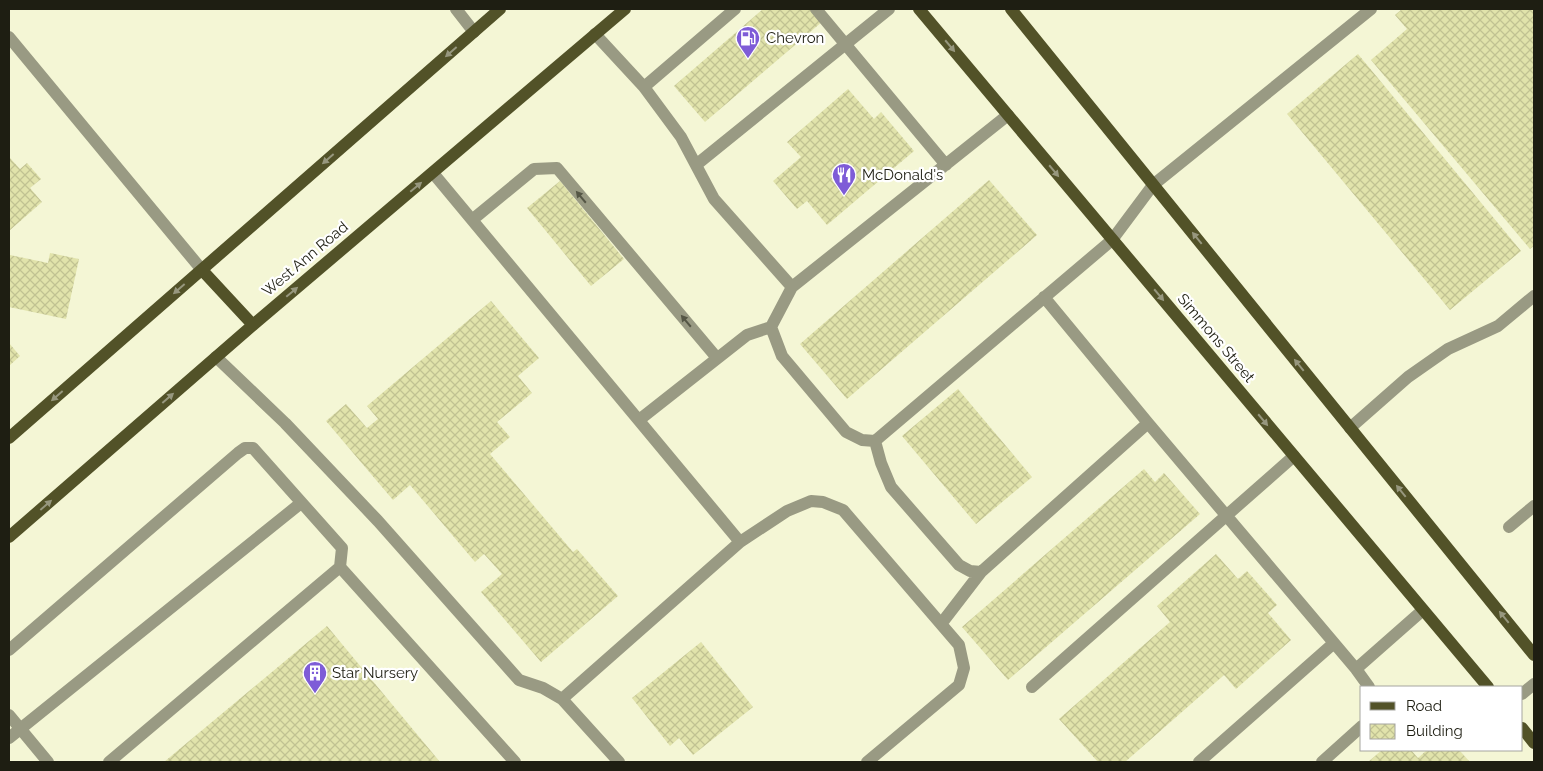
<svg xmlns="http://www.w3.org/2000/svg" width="1543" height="771" viewBox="0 0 1543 771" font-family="Raleway,sans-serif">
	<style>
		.building { fill: url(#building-cross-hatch) }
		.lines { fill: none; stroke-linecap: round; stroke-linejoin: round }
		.service { stroke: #999a83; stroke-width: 12 }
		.minor { stroke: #999a83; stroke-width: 12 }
		.primary { stroke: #525228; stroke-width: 12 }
		.oneway { fill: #97977e }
		.oneway2 { fill: #555645 }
		.labels { text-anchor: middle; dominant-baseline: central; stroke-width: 4.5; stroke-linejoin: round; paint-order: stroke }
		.poi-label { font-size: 15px; fill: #1e1e12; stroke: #fff; text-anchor: start }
		.street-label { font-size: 15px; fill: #1e1e12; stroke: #fff }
	</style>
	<defs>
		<pattern id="building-cross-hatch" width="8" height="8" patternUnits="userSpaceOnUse" patternTransform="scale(1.25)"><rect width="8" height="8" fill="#e1e3ab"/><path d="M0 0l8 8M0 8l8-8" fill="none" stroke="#c1c292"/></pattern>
	</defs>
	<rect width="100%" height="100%" fill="#f4f6d5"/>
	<path class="building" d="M763 9H813L823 21 705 122 674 86Z
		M1402 9H1534V246L1530 249 1371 60 1407 29 1395 15Z
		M1358 54 1521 251 1450 310 1287 114Z
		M848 89 874 119 881 112 914 151 827 225 807 201 797 209 773 181 801 157 787 142Z
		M10 158 20 169 27 163 41 179 30 188 42 202 9 231V159Z
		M989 180 1037 235 847 399 800 344Z
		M560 181 624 259 591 286 527 208Z
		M50 253 79 259 66 319 9 307V263L10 255 48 263Z
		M491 301 539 358 518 376 532 393 497 422 510 437 490 454 573 552 577 549 618 596 541 662 481 592 502 574 484 554 475 562 410 485 393 500 326 421 346 404 367 428 378 419 367 406Z
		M9 343 20 356 9 366Z
		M958 389 1032 477 976 524 902 436Z
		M1144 469 1155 482 1164 473 1200 514 1008 680 962 627Z
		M1216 554 1238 579 1247 571 1277 605 1268 613 1291 640 1236 689 1224 675 1125 762H1098L1059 719 1170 622 1157 606Z
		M327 626 440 762H164Z
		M701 642 753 707 693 755 679 738 670 746 632 698Z
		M1382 750H1411L1418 758 1427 750H1459L1470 762H1368Z"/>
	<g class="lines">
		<path class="service" d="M456 9 474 32
			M816 9 946 165
			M595 34 644 87 681 137 714 199 792 287
			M644 87 735 9
			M696 165 889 9
			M433 173 740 542
			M472 220 534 169 557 168 717 358
			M1044 297 1148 423 1356 669 1423 610
			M771 327 792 287 1008 115
			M216 357 285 423 378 521 519 680 543 688 562 699 619 762
			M639 420 747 335 771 327 782 356 846 432 862 440 875 441 1112 240 1153 185 1371 9
			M1350 428 1408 377 1448 349 1498 326 1534 296
			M875 441 881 463 891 487 959 565 970 571 981 572 1148 423
			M340 567 515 762
			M941 624 981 572
			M9 650 238 453 245 448H253L342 548 340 567 109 762
			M1356 669 1369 687
			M1032 687 1294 456
			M562 699 740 542 787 511 811 501 823 502 843 510 959 645 964 668 959 685 867 762
			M9 715 48 762
			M9 738 301 503
			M1199 762 1334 643
			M1322 762 1362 726"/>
		<path class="minor" d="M9 37 202 270
			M1509 527 1534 506
			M1522 694 1534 684"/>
		<path class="primary" d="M919 9 1488 687
			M1011 9 1534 655
			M202 270 253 325
			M9 438 500 9
			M9 537 253 325 625 9
			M1522 728 1534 743"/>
	</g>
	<defs><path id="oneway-solid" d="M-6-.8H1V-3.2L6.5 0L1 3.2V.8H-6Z" transform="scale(1.25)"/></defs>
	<g class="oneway">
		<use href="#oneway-solid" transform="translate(950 46) rotate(50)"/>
		<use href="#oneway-solid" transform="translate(451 52) rotate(139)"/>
		<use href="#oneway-solid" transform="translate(328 159) rotate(139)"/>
		<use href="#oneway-solid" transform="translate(1054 171) rotate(50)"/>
		<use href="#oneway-solid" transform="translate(416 187) rotate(-40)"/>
		<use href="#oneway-solid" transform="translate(1197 238) rotate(-129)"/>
		<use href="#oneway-solid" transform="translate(179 289) rotate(139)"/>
		<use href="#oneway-solid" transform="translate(292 292) rotate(-40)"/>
		<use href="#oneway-solid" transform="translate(1159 295) rotate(50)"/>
		<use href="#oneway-solid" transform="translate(1299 365) rotate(-129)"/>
		<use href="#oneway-solid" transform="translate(57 396) rotate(139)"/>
		<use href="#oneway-solid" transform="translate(168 398) rotate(-41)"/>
		<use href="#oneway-solid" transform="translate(1263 420) rotate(50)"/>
		<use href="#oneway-solid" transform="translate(1401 491) rotate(-129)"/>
		<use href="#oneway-solid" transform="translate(46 505) rotate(-41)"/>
		<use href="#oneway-solid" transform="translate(1504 617) rotate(-129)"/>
	</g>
	<g class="oneway2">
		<use href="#oneway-solid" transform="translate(581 197) rotate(-130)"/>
		<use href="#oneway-solid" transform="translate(686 321) rotate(-130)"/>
	</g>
	<defs>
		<g id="fuel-pin" transform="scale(1.25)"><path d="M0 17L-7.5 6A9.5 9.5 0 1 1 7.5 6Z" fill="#7e5cd7" stroke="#fff"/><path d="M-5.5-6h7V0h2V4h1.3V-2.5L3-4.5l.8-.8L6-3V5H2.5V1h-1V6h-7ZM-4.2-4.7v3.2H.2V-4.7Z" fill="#fff"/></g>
		<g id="restaurant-pin" transform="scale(1.25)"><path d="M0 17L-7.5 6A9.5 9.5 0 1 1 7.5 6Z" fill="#7e5cd7" stroke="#fff"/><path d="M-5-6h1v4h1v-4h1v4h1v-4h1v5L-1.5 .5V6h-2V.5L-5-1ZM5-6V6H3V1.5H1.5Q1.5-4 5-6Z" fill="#fff"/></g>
		<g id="building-pin" transform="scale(1.25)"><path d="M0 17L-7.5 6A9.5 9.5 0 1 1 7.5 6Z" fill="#7e5cd7" stroke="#fff"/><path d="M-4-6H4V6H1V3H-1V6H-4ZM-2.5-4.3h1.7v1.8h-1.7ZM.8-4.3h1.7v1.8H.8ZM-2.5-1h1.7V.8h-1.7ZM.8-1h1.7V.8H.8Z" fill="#fff"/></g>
	</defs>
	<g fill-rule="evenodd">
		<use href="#fuel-pin" x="748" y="38"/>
		<use href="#restaurant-pin" x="844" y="175"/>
		<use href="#building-pin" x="315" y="673"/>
	</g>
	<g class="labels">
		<g class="poi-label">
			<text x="766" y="38">Chevron</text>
			<text x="862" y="175">McDonald's</text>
			<text x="332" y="673">Star Nursery</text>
		</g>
		<g class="street-label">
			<text transform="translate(305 259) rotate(-40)">West Ann Road</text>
			<text transform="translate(1216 338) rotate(50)">Simmons Street</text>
		</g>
	</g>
	<rect width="1543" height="771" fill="none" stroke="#1e1e12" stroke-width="20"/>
	<rect x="1360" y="686" width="162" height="65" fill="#ffffff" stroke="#a5a5a0"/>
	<rect x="1370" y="702" width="25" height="8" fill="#525228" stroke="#a5a5a0"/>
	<text x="1406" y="711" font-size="15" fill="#1e1e12">Road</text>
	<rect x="1370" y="724" width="25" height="15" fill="url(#building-cross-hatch)" stroke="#a5a5a0"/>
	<text x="1406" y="736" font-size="15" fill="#1e1e12">Building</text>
</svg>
